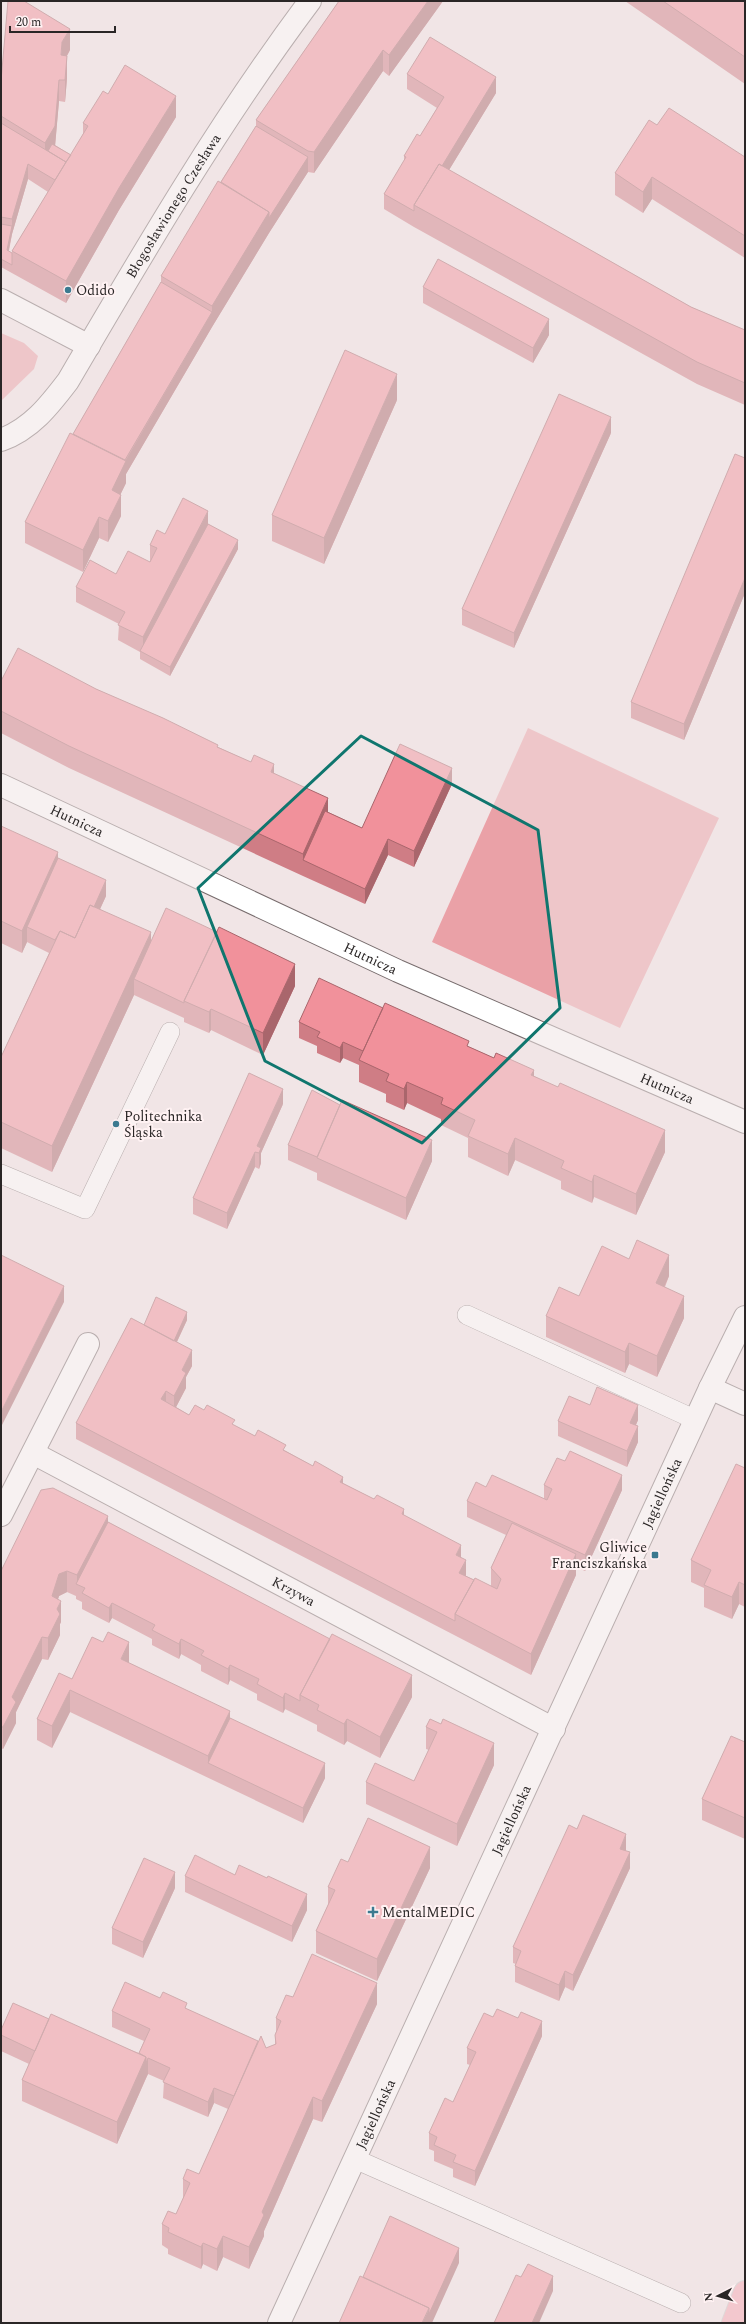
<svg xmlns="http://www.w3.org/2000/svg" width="746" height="2324" viewBox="0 0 746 2324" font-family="Spectral,serif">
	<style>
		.green { fill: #eaa1a7 }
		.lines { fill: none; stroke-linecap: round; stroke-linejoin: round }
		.service-casing { stroke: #776c6d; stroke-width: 20 }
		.minor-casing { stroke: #776c6d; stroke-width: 24 }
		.tertiary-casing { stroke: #776c6d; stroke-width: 24 }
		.primary-casing { stroke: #c8c7c7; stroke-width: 24 }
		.service { stroke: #fff; stroke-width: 19 }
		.minor { stroke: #fff; stroke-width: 22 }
		.tertiary { stroke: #fff; stroke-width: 22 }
		.primary { stroke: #f7a4b1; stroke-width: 22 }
		.wall { fill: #cf7d85; fill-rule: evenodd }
		.shaded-wall { fill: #a9666c }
		.building { fill: #f1919b; stroke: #a9666c }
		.marked { fill: none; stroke: #0f766e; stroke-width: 3; stroke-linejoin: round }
		.poi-dot { fill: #3c7a90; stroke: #fff2f3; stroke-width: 1.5 }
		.labels { text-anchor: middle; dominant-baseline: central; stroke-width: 4; stroke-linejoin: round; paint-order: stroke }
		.street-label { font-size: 14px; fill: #2a2626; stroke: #fff2f3 }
		.poi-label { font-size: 14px; fill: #2a2626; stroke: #fff2f3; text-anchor: start }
	</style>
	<rect width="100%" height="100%" fill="#f1e5e6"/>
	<path class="green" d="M1 333 24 343 38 356 34 369 1 401Z
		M528 728 719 818 620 1028 432 942Z"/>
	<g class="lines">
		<g class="service-casing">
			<path id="service" d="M1 1174 85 1209 170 1032
				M467 1315 696 1420
				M355 2159 681 2303"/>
		</g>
		<g class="minor-casing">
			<g id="minor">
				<path d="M1 300 89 346"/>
				<path d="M710 1388 745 1404"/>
				<path id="s1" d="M33 1453 554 1729"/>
				<path d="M1 1515 88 1344"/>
			</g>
		</g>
		<g class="tertiary-casing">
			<g id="tertiary">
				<path id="s2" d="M1 440C31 429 49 406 68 381 144 251 220 121 310 1"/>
				<path id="s3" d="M1 785 398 971 745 1122"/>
				<path id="s4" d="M279 2323 710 1388 745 1317"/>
			</g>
		</g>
		<g class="primary-casing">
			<path id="primary" d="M733 2323 745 2292"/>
		</g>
		<use href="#service" class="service"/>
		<use href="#minor" class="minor"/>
		<use href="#tertiary" class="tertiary"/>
		<use href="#primary" class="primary"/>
	</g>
	<path class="wall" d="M339 1H443L389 76 383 71 314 173 308 172 269 233 212 327 126 474V483L120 495 121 516 108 542 99 538 83 572 25 543V522L73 434 161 282V276L256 126V120Z
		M625 1H745V84Z
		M70 50 67 56V78L65 102 59 101 55 145 71 155 83 134V123L108 94 176 117 119 210 66 303 1 267V81ZM28 179 48 192 12 251V253L9 251 12 234Z
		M407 74 496 93 449 170 691 307 745 330V405L697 384 414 227 384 209V194L404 161V156L420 136 437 108 407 89Z
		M657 125 745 157V258L652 199 643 213 615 195V173Z
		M423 287 549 335 533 363 423 303Z
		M397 400 324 564 272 541V515Z
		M611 433 514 648 462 625V609Z
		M745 458V593L684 740 631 718V702Z
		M208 525 238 549 170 676 140 659V652L118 640 119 624 76 602V587L116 574 150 562V545L165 534Z
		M1 681 96 689 218 747 274 773 328 812 362 828 452 784 414 867 388 855 365 904 303 876 69 768 1 733Z
		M1 826 58 858 106 896 100 909 151 943 295 986 263 1055 211 1030 209 1033 184 1022V1018L134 995 52 1172 1 1148V1057L49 953 27 942 22 953 1 943Z
		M383 1008 534 1076 665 1152 636 1215 594 1197 592 1203 561 1189V1181L515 1160 508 1176 468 1157V1138L441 1125V1119L407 1103 404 1110 386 1102V1094L359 1082V1065L343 1058 340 1063 317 1053V1046L299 1038V1022Z
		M283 1104 261 1153V1163L259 1169 255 1167 227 1229 193 1214V1198Z
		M288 1145 432 1161 406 1220 317 1180V1173L288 1160Z
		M629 1259 669 1276 665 1287 684 1318 657 1377 629 1364 625 1373 546 1337V1316L579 1296Z
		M187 1320 177 1342 192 1366 186 1377V1388L176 1407 189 1415 235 1426 255 1436 286 1451 343 1483 404 1515 461 1557 466 1575V1576L474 1580 491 1586V1568L506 1535 467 1517V1501L486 1487 544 1499V1485L622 1490 585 1571 576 1567V1575L531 1675 76 1439V1423L144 1325Z
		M590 1405 638 1420 636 1425 638 1442 627 1467 558 1436V1421Z
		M745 1468V1607L739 1604 732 1619 704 1607V1588L691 1582V1560Z
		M108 1522 412 1697 380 1758 347 1741 344 1745 317 1731V1725L285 1709 283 1713 257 1700V1694L230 1680 228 1685 201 1671V1665L181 1654 179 1659 152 1645V1639L112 1618 109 1623 82 1609V1602L76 1599V1596L67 1592 59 1596 58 1599 61 1622 60 1624V1635L48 1660 42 1659 16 1712V1723L3 1749 1 1748V1571Z
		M129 1663 230 1718 325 1778 303 1823 70 1712 52 1748 37 1740V1719L72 1679Z
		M430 1719 494 1765 457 1846 366 1804V1782L414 1781 429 1750 426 1749V1727Z
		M745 1742V1839L702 1820V1799Z
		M626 1850V1851L630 1868 573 1991 565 1987 559 2001 515 1982V1966L516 1964 513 1963V1947Z
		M348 1862 430 1868 377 1981 316 1953V1931L328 1905V1887Z
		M235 1875 267 1878 307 1910 292 1942 185 1892V1876Z
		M175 1888 143 1958 112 1944V1928Z
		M293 1997 377 2004 322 2122 313 2119 264 2231V2236L249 2269 223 2257 217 2271 203 2264 201 2269 168 2254V2249L162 2245V2224L176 2214 183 2200V2179L199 2174 228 2109 214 2103 208 2117 163 2098 164 2081 148 2074 117 2144 22 2101V2080L29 2064 1 2051V2030L49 2019 139 2053 144 2041 112 2027V2011L160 1998 187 2009 266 2048 275 2045V2035L276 2032V2018Z
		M493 2017 542 2036 475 2186 453 2177V2169L434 2161V2151L429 2149V2133L453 2102 470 2065 467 2064V2048Z"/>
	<path class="shaded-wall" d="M428 1H443L389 76V55Z
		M70 29V50L62 64 61 55 62 42Z
		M383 50V71L314 173V152Z
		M67 56V78L65 102V80Z
		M496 77V93L424 211 417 207Z
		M59 80V101L55 147 45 156V143Z
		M176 96V117L119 210 66 303V281L119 188Z
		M308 157V172L269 233 212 327 126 474V483L112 512V490L123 465 212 312V306L269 212Z
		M28 164V179L12 234 7 258V250L12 226V219Z
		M652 177V199L643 213V192Z
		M549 319V335L533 363V348Z
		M397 374V400L324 564V538Z
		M611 417V433L514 648V633Z
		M121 495V516L108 542V521Z
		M208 511V526L143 653V637Z
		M99 517V538L83 572V550Z
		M238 540V549L170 676V667Z
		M745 578V593L684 740V724Z
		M274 764V786L271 772Z
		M452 768V784L414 867V851Z
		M328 798V820L303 860V876V854Z
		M388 839V855L365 904V889Z
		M58 852V874L27 927V942L22 953V931Z
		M106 880V896L75 964V949Z
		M151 932V959L134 979V995L52 1172V1146Z
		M295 964V986L263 1055V1033Z
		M211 1009V1030L209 1033V1012Z
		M343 1042V1058L340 1063V1048Z
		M534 1070V1092L531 1075Z
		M407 1082V1103L404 1110V1089Z
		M283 1089V1104L261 1153V1163L259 1169V1153L257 1146Z
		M665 1130V1152L636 1215V1194Z
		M515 1138V1160L508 1176V1154Z
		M432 1140V1161L406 1220V1198Z
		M255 1152V1167L227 1229V1213Z
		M594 1175V1197L592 1203V1182Z
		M669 1255V1276L656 1305V1283Z
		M64 1286V1302L1 1427V1412Z
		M684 1296V1318L657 1377V1356Z
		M187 1312V1320L172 1352V1344Z
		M629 1343V1364L625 1373V1352Z
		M192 1350V1366L186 1377V1388L174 1411V1396L182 1370Z
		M166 1391V1407L161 1399Z
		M638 1405V1420L630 1438V1423Z
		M638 1426V1442L627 1467V1451Z
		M622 1475V1490L585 1571V1555Z
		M343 1477V1492L340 1482Z
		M404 1509V1525L402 1514Z
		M108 1516V1538L77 1584V1575Z
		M461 1545V1560L456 1555Z
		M576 1554V1575L531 1675V1654Z
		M466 1560V1575L459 1588V1573Z
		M67 1571V1592L59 1596 52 1618V1596L59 1574Z
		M739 1582V1604L732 1619V1597Z
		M61 1601V1622L60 1624V1635L48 1660V1638L57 1609Z
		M112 1603V1618L109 1623V1608Z
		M42 1637V1659L16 1712V1723L3 1749V1727L12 1697Z
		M181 1639V1654L179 1659V1644Z
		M129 1642V1664L121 1659Z
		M230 1665V1680L228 1685V1669Z
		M412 1675V1697L380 1758V1737Z
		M70 1690V1712L52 1748V1726Z
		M285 1693V1709L283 1713V1698Z
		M230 1711V1733L208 1763V1756Z
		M347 1719V1741L344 1745V1724Z
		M494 1743V1765L457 1846V1824Z
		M325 1763V1778L303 1823V1808Z
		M626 1834V1850L620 1864V1849Z
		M430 1847V1868L377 1981V1959Z
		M630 1852V1868L573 1991V1975Z
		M175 1872V1888L143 1958V1942Z
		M307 1894V1910L292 1942V1926Z
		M565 1971V1987L559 2001V1985Z
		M377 1983V2004L322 2122V2101Z
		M542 2021V2036L475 2186V2171Z
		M146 2057V2078L117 2144V2122Z
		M148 2058V2074L146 2078V2063Z
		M214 2088V2103L208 2117V2102Z
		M313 2097V2119L264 2231V2236L249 2269V2247L262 2212Z
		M223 2236V2257L217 2271V2249Z
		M203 2243V2264L201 2269V2247Z
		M459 2248V2263L432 2323H422Z
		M553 2276V2291L539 2323H532Z"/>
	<path class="building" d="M8 1H24L70 29 62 42 61 55 67 56 65 80H59L55 126 45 143 1 116V81Z
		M339 1H428L389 55 383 50 314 152 308 151 256 120Z
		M663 1H745V57Z
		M430 37 496 77 442 166 439 164 414 205V211L384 194 406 157 404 156 417 134 420 136 444 97 407 74Z
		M125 65 176 96 119 188 66 281 12 251 88 126 83 123 103 91 108 94Z
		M669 108 745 157V236L652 177 643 192 615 173 649 120 657 125Z
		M1 123 66 162 55 180 28 164 12 219 1 217Z
		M256 126 308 157 269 218V212L221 182Z
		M52 144 71 155 66 162 48 151Z
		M439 164 691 307 745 330V383L697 362 414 205Z
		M218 181 269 212 212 306 161 276Z
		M1 224 12 226 7 250 12 253V265L1 259Z
		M438 259 549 319 533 348 423 287Z
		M161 282 212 312 125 460 73 434Z
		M345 350 397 374 324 538 272 515Z
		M559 394 611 417 514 633 462 609Z
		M70 433 126 461 112 490 121 495 108 521 99 517 83 550 25 522Z
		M735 454 745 458V578L684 724 631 702Z
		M183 498 208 511 143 637 118 625 125 612 76 587 90 560 116 574 128 551 150 562 157 548 150 545 157 530 165 534Z
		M208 524 238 540 170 667 140 651Z
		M18 648 96 689 163 718 218 745 217 747 251 762 254 755 274 764 271 772 328 798 303 854 69 746 1 711V681Z
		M400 744 452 768 414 851 388 839 365 889 303 860 325 811 362 828Z
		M1 826 58 852 22 931 1 921Z
		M58 858 106 880 94 907 90 905 75 938 60 931 55 940 27 927Z
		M90 905 151 932 52 1146 1 1122V1057L60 931 75 938Z
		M166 908 217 932 184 1001V1003L134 979Z
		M219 927 295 964 263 1033 211 1009 209 1012 184 1001Z
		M319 978 383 1008 363 1051 343 1042 340 1048 317 1037 320 1032 299 1022Z
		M385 1003 469 1041 467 1046 494 1058 496 1053 534 1070 531 1075 558 1087 560 1083 665 1130 636 1194 594 1175 592 1182 561 1168 564 1161 515 1138 508 1154 468 1136 475 1120 441 1104 443 1098 407 1082 404 1089 386 1081 389 1074 359 1060Z
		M249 1073 283 1089 257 1146 261 1148 259 1153 255 1152 227 1213 193 1198Z
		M312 1090 340 1105 317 1157 288 1145Z
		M342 1100 432 1140 406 1198 317 1158Z
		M637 1240 669 1255 656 1283 684 1296 657 1356 629 1343 625 1352 546 1316 559 1287 579 1296 602 1246 629 1259Z
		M1 1255 64 1286 1 1412Z
		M156 1297 187 1312 174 1341 144 1325Z
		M131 1318 192 1350 182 1370 186 1373 174 1396 166 1391 161 1399 189 1415 195 1405 204 1410 207 1405 235 1420 232 1424 255 1436 258 1430 286 1445 283 1450 313 1466 315 1461 343 1477 340 1482 374 1499 377 1495 404 1509 402 1514 461 1545 456 1555 466 1560 459 1573 474 1580 455 1614V1621L76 1423Z
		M597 1387 638 1405 630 1423 638 1426 627 1451 558 1421 569 1396 590 1405Z
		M570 1451 622 1475 585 1555 467 1501 476 1482 486 1487 492 1475 547 1500 552 1489 544 1485 557 1458 565 1461Z
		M736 1464 745 1468V1585L739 1582 732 1597 704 1585 711 1570 691 1560Z
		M53 1488 108 1516 77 1575 67 1571 59 1574 52 1596 61 1601 57 1609 60 1614 48 1638 42 1637 12 1697 16 1702 3 1727H1V1571L41 1490Z
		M108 1522 330 1639 300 1695V1701L285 1693 283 1698 257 1684 259 1679 230 1665 228 1669 201 1655 204 1651 181 1639 179 1644 152 1630 155 1625 112 1603 109 1608 82 1593 85 1588 76 1584Z
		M512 1523 576 1554 531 1654 455 1614 475 1578 497 1589 501 1579 491 1568Z
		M108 1632 129 1642 121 1659 230 1711 208 1756 70 1690 52 1726 37 1719 59 1673 72 1679 92 1637 103 1642Z
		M332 1634 412 1675 380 1737 347 1719 344 1724 317 1710 319 1705 300 1695Z
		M230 1718 325 1763 303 1808 208 1763Z
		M430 1719 441 1724 443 1719 494 1743 457 1824 366 1782 375 1763 414 1781 437 1732 426 1727Z
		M731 1736 745 1742V1818L702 1799Z
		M583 1815 626 1834 620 1849 630 1852 573 1975 565 1971 559 1985 515 1966 521 1951 513 1947 569 1825 577 1829Z
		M368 1818 430 1847 377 1959 316 1931 335 1890 328 1887 341 1859 348 1862Z
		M195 1855 235 1875 239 1865 267 1878 268 1876 307 1894 292 1926 185 1876Z
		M144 1858 175 1872 143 1942 112 1928Z
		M312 1954 377 1983 322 2101 313 2097 262 2212 264 2215 249 2247 223 2236 217 2249 203 2243 201 2247 168 2232 169 2228 162 2224 168 2211 176 2214 190 2183 183 2179 187 2169 199 2174 261 2036 266 2048 276 2044 275 2035 281 2021 276 2018 286 1995 293 1997Z
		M125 1982 160 1998 163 1992 187 2003 185 2008 258 2041 234 2096 214 2088 208 2102 163 2082 170 2068 148 2058 146 2063V2057L139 2053 150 2029 112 2011Z
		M13 2003 49 2019 35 2051 1 2035V2030Z
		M497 2009 518 2018 521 2012 542 2021 475 2171 453 2162 456 2155 434 2145 437 2137 429 2133 445 2098 453 2102 476 2052 467 2048 484 2013 493 2017Z
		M51 2014 146 2057 117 2122 22 2080Z
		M390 2216 459 2248 429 2314V2308L363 2277Z
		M528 2264 553 2276 532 2323H494L516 2275 521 2277Z
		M360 2276 429 2308 422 2323H339Z"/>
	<path d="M0 0H746V2324H0ZM361 736 538 830 560 1008 422 1143 265 1061 198 888Z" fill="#f1e5e6" fill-opacity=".55" fill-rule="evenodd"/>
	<path class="marked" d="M361 736 538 830 560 1008 422 1143 265 1061 198 888Z"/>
	<g class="poi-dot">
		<circle cx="68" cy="290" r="4"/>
		<circle cx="116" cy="1124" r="4"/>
		<rect x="651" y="1551" width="8" height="8" rx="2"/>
		<path d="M371 1906h4v4h4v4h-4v4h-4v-4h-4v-4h4z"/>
	</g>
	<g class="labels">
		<g class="street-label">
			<text stroke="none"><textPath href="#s2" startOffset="295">Błogosławionego Czesława</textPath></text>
			<text stroke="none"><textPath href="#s3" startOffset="84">Hutnicza</textPath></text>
			<text stroke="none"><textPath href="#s3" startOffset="408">Hutnicza</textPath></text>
			<text stroke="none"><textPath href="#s3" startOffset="732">Hutnicza</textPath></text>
			<text stroke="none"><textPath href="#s4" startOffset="914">Jagiellońska</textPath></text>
			<text stroke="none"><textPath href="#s1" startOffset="295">Krzywa</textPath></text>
			<text stroke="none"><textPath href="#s4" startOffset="554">Jagiellońska</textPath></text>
			<text stroke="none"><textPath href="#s4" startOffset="230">Jagiellońska</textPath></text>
		</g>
		<g class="poi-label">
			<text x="76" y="290">Odido</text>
			<text x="124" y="1116">Politechnika<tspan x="124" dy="16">Śląska</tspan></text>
			<text x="647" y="1547" text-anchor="end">Gliwice<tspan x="647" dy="16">Franciszkańska</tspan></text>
			<text x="382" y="1912">MentalMEDIC</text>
		</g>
	</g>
	<rect width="746" height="2324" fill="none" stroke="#2a2626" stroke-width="4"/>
	<g transform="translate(718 2296) rotate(264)" stroke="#fff2f3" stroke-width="3" paint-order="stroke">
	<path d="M0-3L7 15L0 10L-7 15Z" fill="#2a2626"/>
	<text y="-6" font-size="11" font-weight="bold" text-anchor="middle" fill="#2a2626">N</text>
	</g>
	<path d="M10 26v6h105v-6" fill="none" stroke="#2a2626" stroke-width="2"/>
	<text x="16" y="26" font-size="12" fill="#2a2626" stroke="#fff2f3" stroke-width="3" paint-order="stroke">20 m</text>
</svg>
